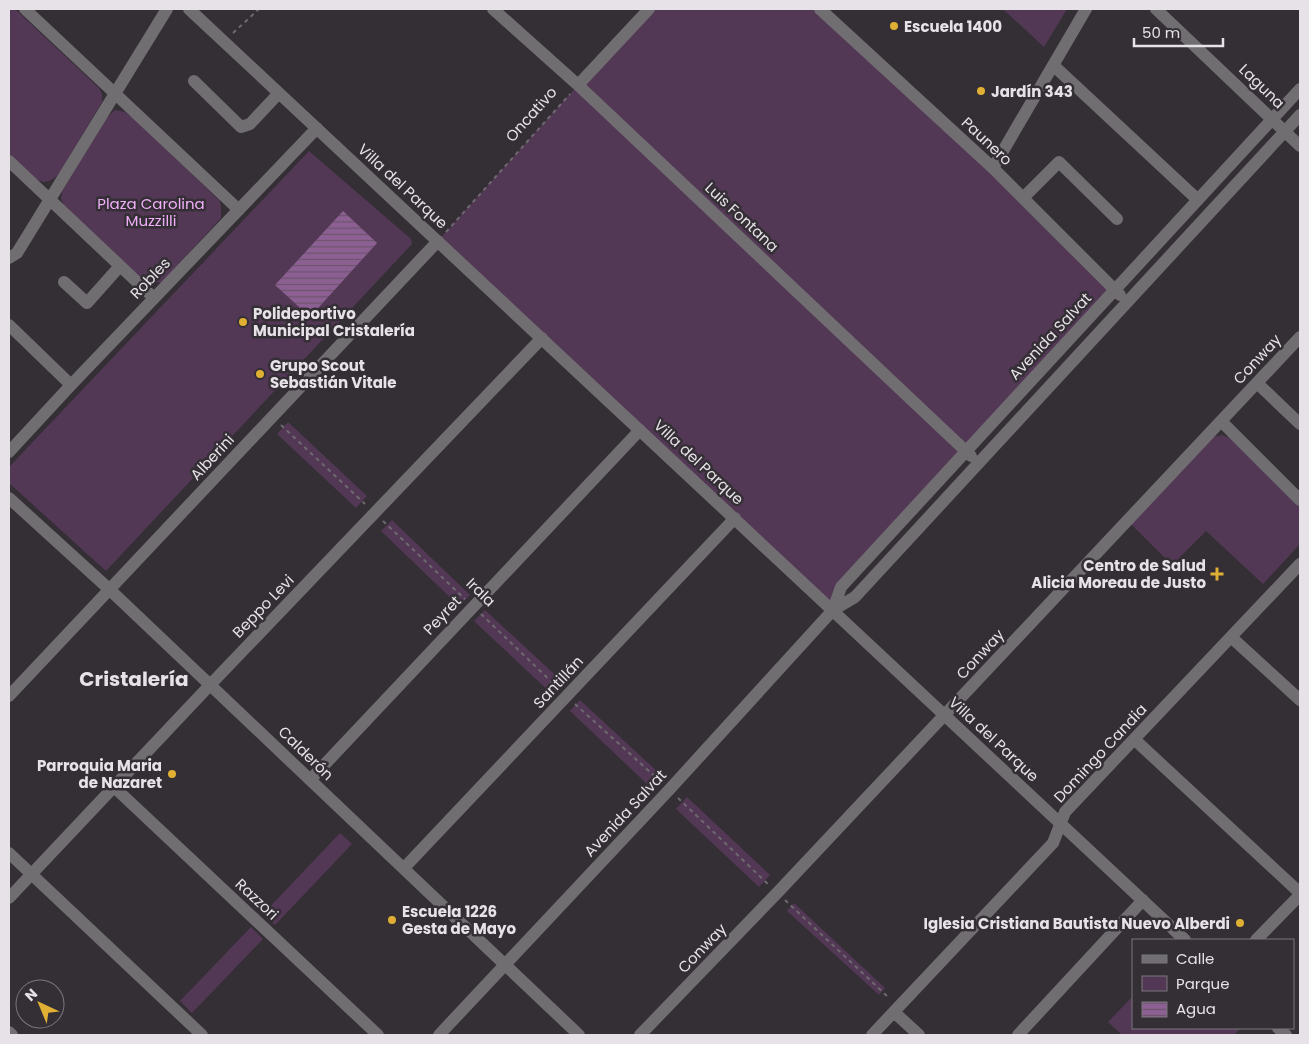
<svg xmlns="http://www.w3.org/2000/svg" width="1309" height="1044" viewBox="0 0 1309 1044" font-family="Poppins,sans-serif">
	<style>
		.green { fill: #533856 }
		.water { fill: url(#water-rules) }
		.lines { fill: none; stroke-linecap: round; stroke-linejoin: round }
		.path { stroke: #6e696f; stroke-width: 2; stroke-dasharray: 4 4; stroke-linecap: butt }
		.minor { stroke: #716e72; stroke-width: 12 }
		.poi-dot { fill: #dfb034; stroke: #342e35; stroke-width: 2 }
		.labels { text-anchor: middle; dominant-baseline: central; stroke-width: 5; stroke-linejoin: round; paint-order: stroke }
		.poi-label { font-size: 15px; font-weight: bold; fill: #e6e2e7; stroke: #342e35; text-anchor: start }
		.street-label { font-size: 15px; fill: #e6e2e7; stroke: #342e35 }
		.park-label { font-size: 15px; fill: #f1affa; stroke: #342e35 }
		.district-label { font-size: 20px; font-weight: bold; fill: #e6e2e7; stroke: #342e35 }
	</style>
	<defs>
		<pattern id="water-rules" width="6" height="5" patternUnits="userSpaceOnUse" patternTransform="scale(1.25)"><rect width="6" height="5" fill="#8c6092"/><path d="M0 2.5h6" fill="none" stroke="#6c536f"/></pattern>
	</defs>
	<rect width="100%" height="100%" fill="#342e35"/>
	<path class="green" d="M9 9H15L99 88 102 94V102L58 175C54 178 50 182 44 182 34 181 16 161 9 154Z
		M649 9H820L1114 290 841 587 833 610 438 241 578 85Z
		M1003 9H1067L1044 47Z
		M115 110 125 112 135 119 220 201 221 208V218L162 282 153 283 142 280 64 206 61 198 63 190 107 118Z
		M309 151 411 239 412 244 106 571 9 483V467Z
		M288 422 367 496 356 508 277 434Z
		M1222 435 1230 438 1300 506V544L1263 584 1206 531 1172 565 1130 523 1213 437Z
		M392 520 470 595 459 606 381 531Z
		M485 610 565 684 554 696 474 621Z
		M580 700 660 774 649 786 570 711Z
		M687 797 770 875 759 887 676 809Z
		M340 833 352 844 275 925 263 914Z
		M794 903 885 988 879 995 787 911Z
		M251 927 263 939 192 1013 180 1001Z
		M1133 996V1028H1241L1234 1035H1122L1108 1022Z"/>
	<path class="water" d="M343 211 377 243 310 317 275 285Z"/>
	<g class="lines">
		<path class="path" d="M233 33 259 9
			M446 232 570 94
			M281 425 365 504
			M383 521 465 599
			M481 614 557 687
			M575 704 660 781
			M678 798 769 885
			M785 900 889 998"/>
		<path class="minor" d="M25 9 239 210
			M189 9 1185 940
			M493 9 578 85 971 456
			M820 9 993 168 1120 295
			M1156 9 1300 146
			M1053 65 1198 200
			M194 81 241 127 250 124 279 93
			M578 85 649 9
			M9 161 154 298
			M993 168 1086 9
			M1023 198 1059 162 1117 219
			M9 258 17 253 167 9
			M64 282 87 303 120 266
			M9 325 71 385
			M1257 383 1300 424
			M1221 421 1300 500
			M9 452 71 385 317 128
			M9 498 109 589 579 1035
			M833 610 841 587 1300 89
			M1231 637 1300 700
			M9 696 438 241
			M1134 739 1300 893
			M310 780 640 430
			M114 787 378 1035
			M9 853 202 1035
			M404 868 735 518
			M9 898 210 685 542 338
			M1256 940 1300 895
			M894 1012 919 1035
			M1278 1028 1286 1035
			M9 1032 12 1035
			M439 1035 669 790 833 610 855 597 1300 115
			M640 1035 778 892 1300 337
			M872 1035 1053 843 1065 812 1300 564
			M1018 1035 1143 900"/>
	</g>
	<g class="poi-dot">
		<circle cx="894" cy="26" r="5"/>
		<circle cx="981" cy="91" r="5"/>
		<circle cx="243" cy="322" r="5"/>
		<circle cx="260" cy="374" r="5"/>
		<path d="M1214.5 566.5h5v5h5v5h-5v5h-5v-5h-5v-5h5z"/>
		<circle cx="172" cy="774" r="5"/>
		<circle cx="392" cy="920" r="5"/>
		<circle cx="1240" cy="923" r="5"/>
	</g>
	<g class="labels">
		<g class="poi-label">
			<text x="904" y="26">Escuela 1400</text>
			<text x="991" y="91">Jardín 343</text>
			<text x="253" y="313">Polideportivo<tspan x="253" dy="17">Municipal Cristalería</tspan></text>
			<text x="270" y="365">Grupo Scout<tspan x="270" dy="17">Sebastián Vitale</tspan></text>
			<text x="1206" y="565" text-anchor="end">Centro de Salud<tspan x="1206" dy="17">Alicia Moreau de Justo</tspan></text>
			<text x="162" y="765" text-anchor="end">Parroquia Maria<tspan x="162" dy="17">de Nazaret</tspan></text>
			<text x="402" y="911">Escuela 1226<tspan x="402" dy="17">Gesta de Mayo</tspan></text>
			<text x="1230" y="923" text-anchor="end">Iglesia Cristiana Bautista Nuevo Alberdi</text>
		</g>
		<g class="street-label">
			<text transform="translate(1262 86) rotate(44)">Laguna</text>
			<text transform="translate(531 114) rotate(-48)">Oncativo</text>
			<text transform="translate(987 141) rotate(43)">Paunero</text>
			<text transform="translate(403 186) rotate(43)">Villa del Parque</text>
			<text transform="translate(742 217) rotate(43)">Luis Fontana</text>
			<text transform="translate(150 278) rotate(-46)">Robles</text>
			<text transform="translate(1050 336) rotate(-47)">Avenida Salvat</text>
			<text transform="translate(1257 359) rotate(-47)">Conway</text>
			<text transform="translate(212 457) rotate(-47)">Alberini</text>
			<text transform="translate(699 462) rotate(43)">Villa del Parque</text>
			<text transform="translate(481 592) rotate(44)">Irala</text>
			<text transform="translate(263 606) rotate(-46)">Beppo Levi</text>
			<text transform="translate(442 615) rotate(-47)">Peyret</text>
			<text transform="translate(980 654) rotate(-47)">Conway</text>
			<text transform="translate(558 682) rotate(-47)">Santillán</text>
			<text transform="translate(994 739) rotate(43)">Villa del Parque</text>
			<text transform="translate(306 753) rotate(44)">Calderón</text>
			<text transform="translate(1100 753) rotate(-47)">Domingo Candia</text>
			<text transform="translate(625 813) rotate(-47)">Avenida Salvat</text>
			<text transform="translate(257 899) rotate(43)">Razzori</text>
			<text transform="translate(702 948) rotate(-46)">Conway</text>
		</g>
		<g class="park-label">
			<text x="151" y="203">Plaza Carolina<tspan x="151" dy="17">Muzzilli</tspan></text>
		</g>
		<g class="district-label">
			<text x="134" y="679">Cristalería</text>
		</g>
	</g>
	<rect width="1309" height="1044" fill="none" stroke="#e6e2e7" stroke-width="20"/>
	<rect x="1132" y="939" width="162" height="90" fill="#342e35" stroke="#7b767c"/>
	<rect x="1142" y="955" width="25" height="8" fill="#716e72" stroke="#7b767c"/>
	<text x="1176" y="964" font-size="15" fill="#e6e2e7">Calle</text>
	<rect x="1142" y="976" width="25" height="15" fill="#533856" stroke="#7b767c"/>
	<text x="1176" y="989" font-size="15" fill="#e6e2e7">Parque</text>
	<rect x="1142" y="1002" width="25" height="15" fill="url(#water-rules)" stroke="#7b767c"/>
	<text x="1176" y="1014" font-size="15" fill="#e6e2e7">Agua</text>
	<g transform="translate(40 1004) rotate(316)"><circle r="24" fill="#342e35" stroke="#7b767c"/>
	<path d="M0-4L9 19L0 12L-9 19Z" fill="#dfb034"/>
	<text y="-8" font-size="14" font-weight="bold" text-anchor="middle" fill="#e6e2e7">N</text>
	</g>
	<path d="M1134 38v8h89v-8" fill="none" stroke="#e6e2e7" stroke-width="2.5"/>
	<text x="1142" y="38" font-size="15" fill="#e6e2e7" stroke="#342e35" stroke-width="4" paint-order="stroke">50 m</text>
</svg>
